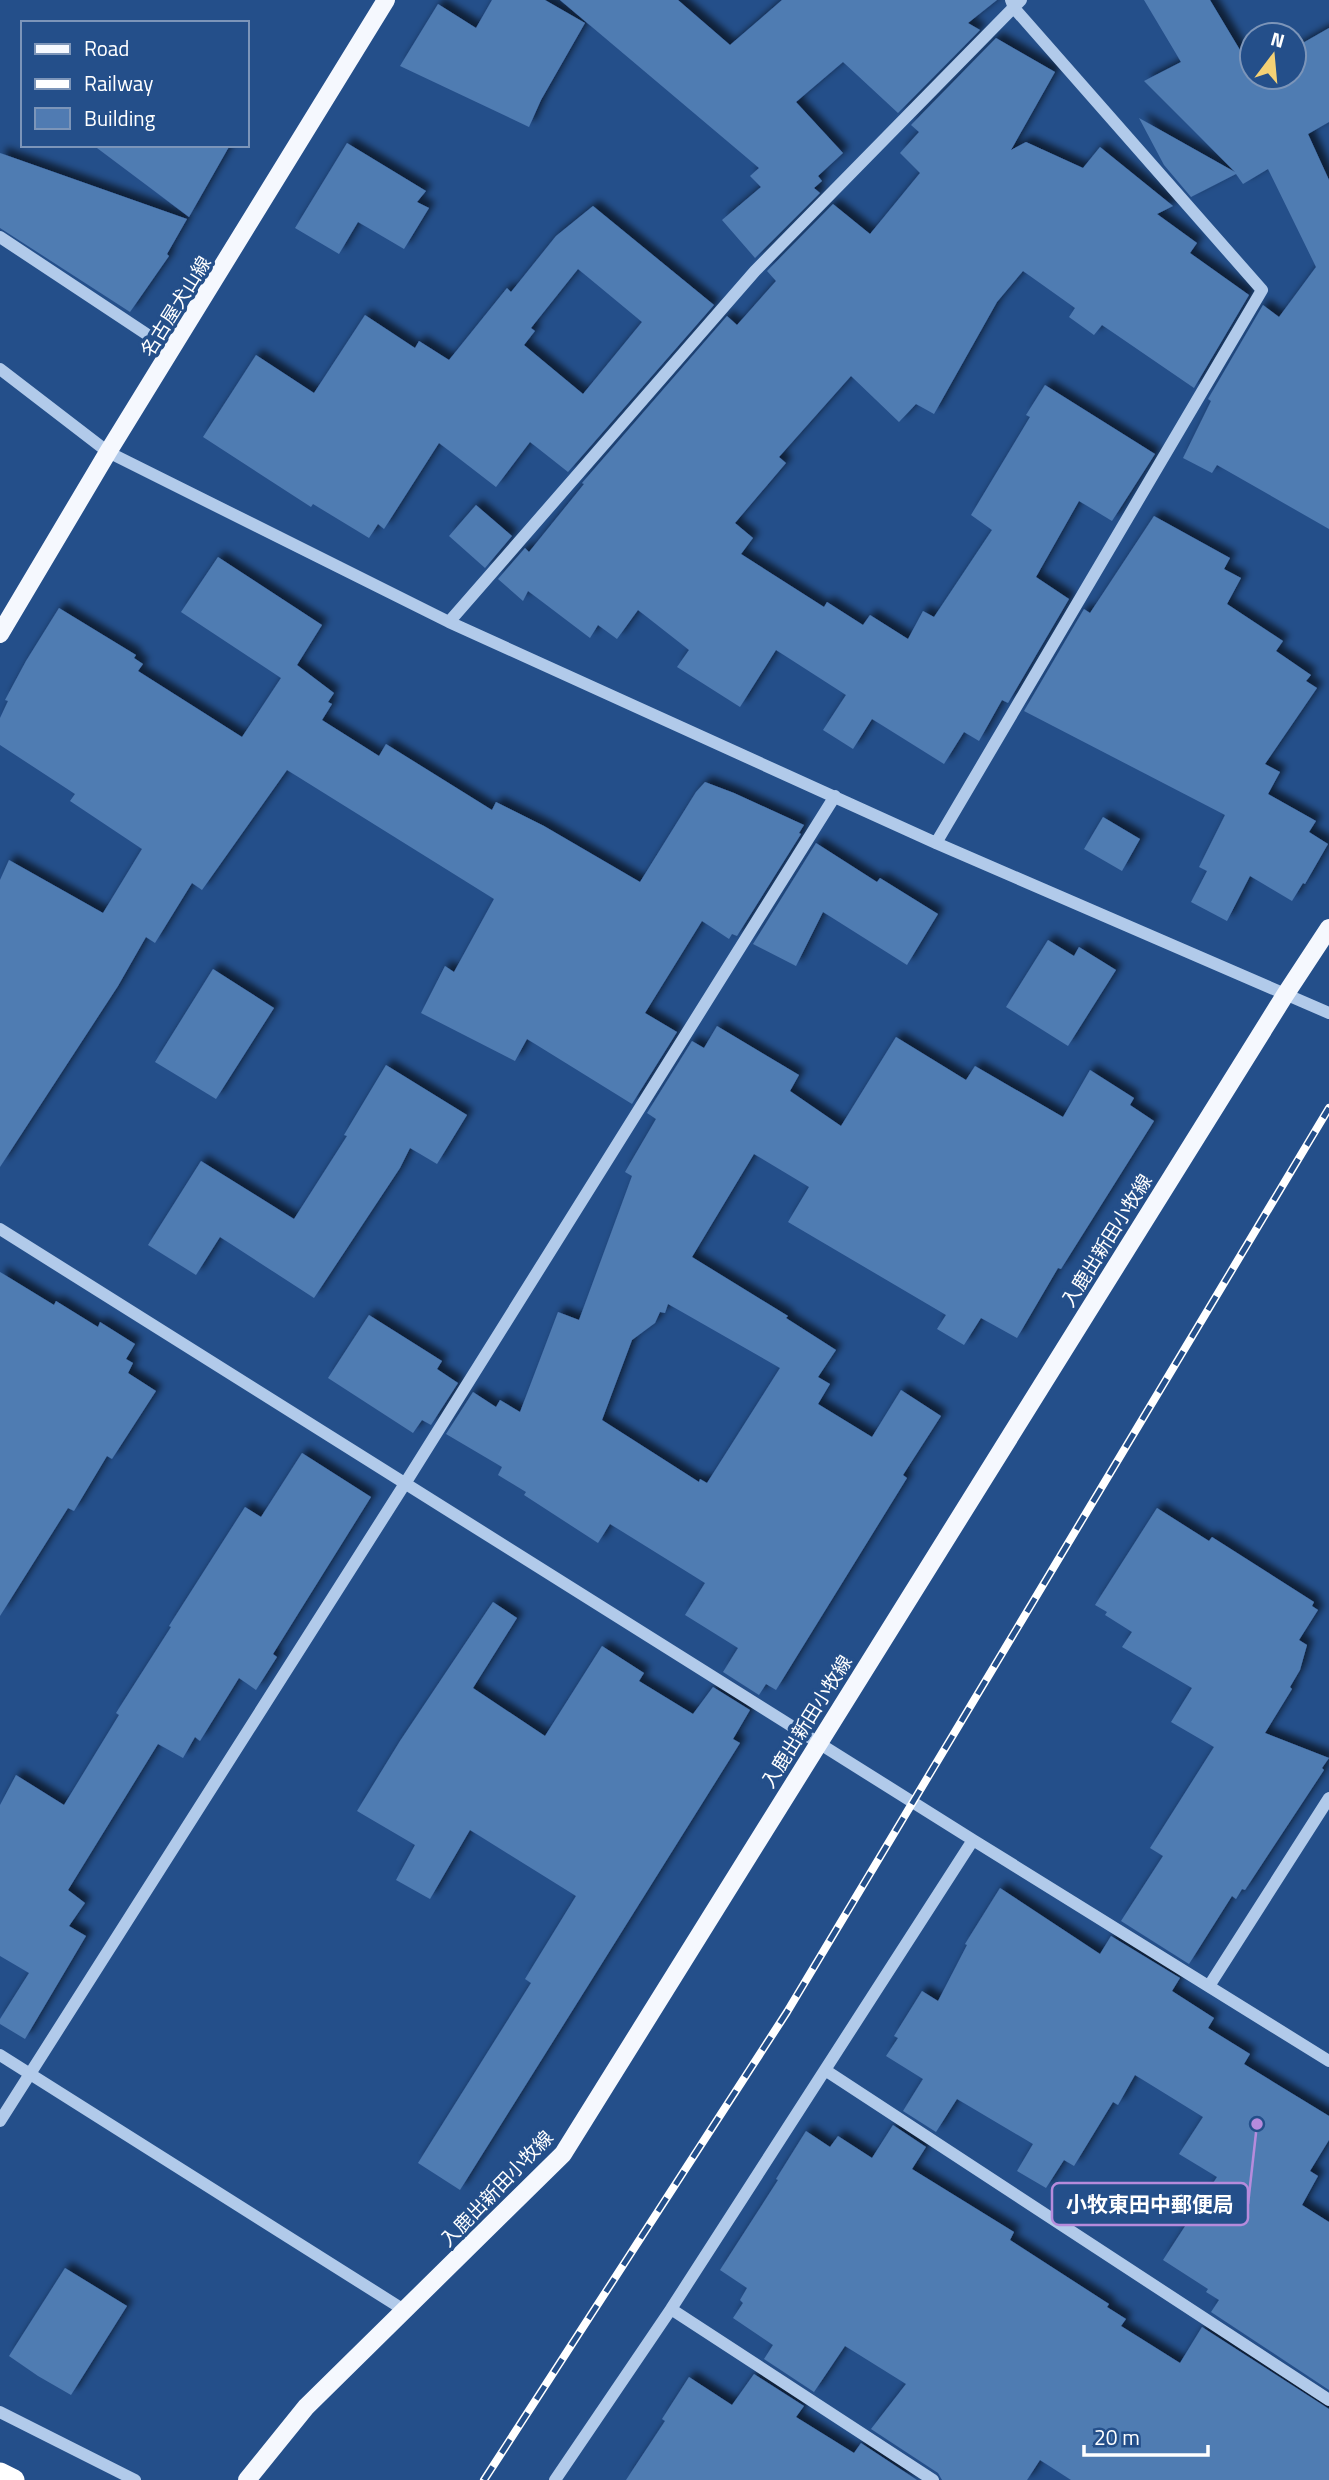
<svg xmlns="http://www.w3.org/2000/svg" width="1329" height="2480" viewBox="0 0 1329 2480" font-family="'Titillium Web','Noto Sans JP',sans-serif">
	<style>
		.building { fill: #507bb2; fill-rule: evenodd; filter: url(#shadow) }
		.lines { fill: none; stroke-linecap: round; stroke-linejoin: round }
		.minor { stroke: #b1caea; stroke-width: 12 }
		.major { stroke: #f5f8fe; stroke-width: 18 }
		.highway { stroke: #fff; stroke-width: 21 }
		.rail-casing { stroke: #fff; stroke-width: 8 }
		.rail { stroke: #244f8a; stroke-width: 5; stroke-dasharray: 16; stroke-linecap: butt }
		.labels { text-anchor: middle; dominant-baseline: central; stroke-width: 7; stroke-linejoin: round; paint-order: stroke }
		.street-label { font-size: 19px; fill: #fff; stroke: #244f8a }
		.leader { fill: none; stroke: #b68bdc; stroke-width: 2.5 }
		.callout-dot { fill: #b68bdc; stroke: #244f8a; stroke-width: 2.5 }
		.callout { fill: #244f8a; stroke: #b68bdc; stroke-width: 2.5 }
		.callout-label { font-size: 21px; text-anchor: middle; font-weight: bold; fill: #fff }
	</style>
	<defs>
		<filter id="shadow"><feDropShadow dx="6" dy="-6" stdDeviation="3.5" flood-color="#0009"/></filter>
	</defs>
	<rect width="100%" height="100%" fill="#244f8a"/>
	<path class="building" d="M492 0H545L585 23 541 100 529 127 400 66 438 4 476 28Z
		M560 0H678L730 45 782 0H997L968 23 980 30 898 113 843 62 796 102 843 153 818 176 822 181 814 188 820 193 755 258 722 220 761 187 750 176 759 168Z
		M1144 0H1210L1252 70V77H1294V48L1329 28V122L1308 134 1329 180V529L1217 465 1212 473 1183 458 1211 401 1208 399 1263 305 1279 317 1316 267 1268 169 1243 184 1236 174 1191 197 1164 165 1139 118 1235 172 1144 81 1181 62Z
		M996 38 1055 72 1011 150 1026 142 1083 168 1100 147 1173 206 1157 214 1197 243 1190 253 1249 295 1194 388 1102 325 1094 335 1069 317 1075 308 1023 271 997 302 934 414 916 404 899 422 851 376 779 457 786 463 735 523 753 538 741 554 824 607 827 602 863 625 870 615 908 639 923 611 934 617 992 530 971 515 1030 417 1026 415 1045 385 1155 454 1112 521 1079 501 1036 577 1069 599 1008 703 1002 700 979 741 964 732 944 764 872 719 853 749 823 730 846 695 776 650 740 707 677 667 689 650 638 610 617 639 598 625 590 638 528 591 523 601 498 579 525 548 529 552 584 484 582 483 727 316 737 325 776 281 767 271 833 204 870 234 920 173 900 153 919 132 911 125Z
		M347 143 426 191 417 202 429 208 404 249 358 222 339 254 295 228Z
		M93 145H230L189 217Z
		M0 153 187 219 167 254 169 256 130 312 0 228Z
		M593 206 714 305 568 472 530 442 496 487 439 443 384 529 378 524 369 538 313 504 311 507 203 437 256 355 314 393 365 315 415 348 419 341 449 360 507 288 511 292 556 236ZM578 269 642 322 583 394 524 345 535 331 531 328Z
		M476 505 512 536 485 568 449 536Z
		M1154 516 1230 558 1224 569 1241 578 1227 604 1283 641 1276 651 1311 675 1306 681 1317 688 1265 764 1280 772 1268 794 1316 821 1309 832 1328 844 1305 884 1303 883 1292 901 1250 876 1227 921 1191 902 1207 871 1199 867 1225 815 1024 711 1084 609 1090 613Z
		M218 557 322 625 297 665 334 693 328 702 332 704 322 720 379 756 386 744 492 810 496 802 544 826 640 882 696 792 705 782 734 793 804 825 799 833 801 834 737 936 732 934 729 939 702 921 645 1013 677 1032 632 1104 527 1039 515 1061 421 1013 445 966 454 972 494 899 287 770 202 890 192 883 155 943 146 937 118 986 0 1167V880L9 860 103 913 142 849 70 801 75 794 0 745V718L8 701 5 700 26 661 59 608 136 655 134 658 143 664 138 671 242 737 281 678 181 612Z
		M1103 817 1140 839 1122 871 1084 849Z
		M816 843 877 882 880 878 938 914 907 965 823 912 796 966 753 944Z
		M1048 940 1074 956 1079 947 1116 970 1068 1046 1006 1007Z
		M213 969 274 1008 216 1099 155 1062Z
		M717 1026 799 1075 790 1091 841 1126 896 1037 966 1080 975 1066 1063 1117 1090 1070 1134 1098 1130 1105 1154 1121 1061 1269 1058 1268 1017 1338 981 1318 964 1345 937 1329 946 1315 788 1222 809 1187 754 1154 692 1257 788 1316 786 1318 836 1350 818 1377 830 1384 818 1404 872 1437 901 1390 941 1416 903 1475 907 1478 776 1690 766 1684 759 1695 723 1672 738 1648 685 1615 705 1583 610 1524 598 1543 524 1495 526 1492 498 1475 502 1467 446 1434 473 1392 496 1407 500 1400 520 1412 558 1312 579 1320 632 1176 625 1172 656 1119 647 1113 692 1041 704 1048ZM668 1304 780 1368 707 1483 700 1479 699 1482 602 1420 632 1340 655 1323 660 1312 665 1313Z
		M386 1065 467 1115 437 1164 410 1148 400 1168 314 1298 220 1237 196 1275 148 1245 201 1161 294 1219 347 1136 344 1135Z
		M0 1272 54 1305 56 1301 98 1327 100 1322 135 1344 126 1359 133 1363 128 1373 156 1391 112 1459 107 1456 74 1511 68 1508 0 1616Z
		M369 1315 442 1361 437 1369 458 1383 431 1425 422 1420 413 1433 328 1378Z
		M302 1453 371 1497 273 1654 277 1657 256 1690 239 1678 200 1741 195 1737 183 1758 158 1744 68 1890 85 1903 69 1926 86 1936 25 2039 0 2024V2019L29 1973 0 1956V1805L16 1775 64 1805 119 1715 116 1713 171 1627 169 1626 245 1507 261 1517Z
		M1157 1508 1209 1541 1212 1537 1314 1602 1312 1606 1318 1610 1299 1640 1307 1645 1300 1670 1290 1687 1292 1689 1265 1733 1329 1758 1322 1768 1324 1770 1245 1890 1242 1889 1236 1899 1232 1896 1189 1964 1121 1921 1163 1856 1150 1848 1214 1747 1171 1722 1192 1688 1122 1647 1132 1632 1105 1615 1107 1612 1095 1605Z
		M493 1602 517 1618 473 1688 545 1736 602 1646 644 1673 639 1681 693 1714 713 1687 750 1710 733 1739 740 1743 460 2190 418 2163 531 1983 525 1979 576 1896 470 1830 430 1899 396 1880 415 1845 357 1811 400 1741Z
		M1000 1888 1100 1954 1111 1936 1180 1978 1172 1991 1214 2018 1208 2028 1250 2054 1244 2064 1329 2116V2140L1310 2171 1318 2176 1302 2205 1329 2222V2390L1211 2312 1219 2300 1206 2292 1208 2289 1163 2260 1217 2177 1179 2154 1203 2117 1135 2075 1118 2105 1113 2102 1074 2166 1064 2160 1046 2188 1017 2171 1033 2144 957 2099 936 2132 903 2111 923 2079 886 2056 898 2038 894 2036 922 1991 938 2001 967 1945 965 1944Z
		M893 2125 926 2147 912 2169 1014 2232 1010 2240 1109 2304 1107 2307 1126 2319 1121 2326 1180 2363 1202 2327 1329 2409V2480H1071L1040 2460 1027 2480H942L938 2473 871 2429 906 2384 845 2346 814 2392 764 2359 773 2345 733 2318 743 2303 740 2300 747 2288 720 2270 778 2180 776 2179 806 2131 830 2147 838 2136 872 2158Z
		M65 2268 127 2306 71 2395 38 2376 9 2356Z
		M754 2374 804 2406 796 2417 854 2453 861 2443 917 2480H626L665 2421 662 2419 689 2377 732 2405Z"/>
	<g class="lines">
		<path class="minor" d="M0 237 172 351
			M0 369 108 452 449 622 936 843 1329 1013
			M449 622 755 271 1021 0
			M936 843 1262 290 1014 8 1011 0
			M0 1229 973 1840 1329 2061
			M1209 1986 1329 1798
			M0 2055 404 2310
			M825 2070 1329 2400
			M0 2121 406 1482 835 796
			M671 2309 933 2480
			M0 2412 135 2480
			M555 2480 671 2309 973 1840"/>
		<path class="major" d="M0 634 108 452 386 0
			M247 2480 306 2407 563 2154 1285 995 1329 928"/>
		<path class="highway" d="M0 2473 14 2480"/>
		<g class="rail-casing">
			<path id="rail" d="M484 2480 787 2012 1329 1108"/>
		</g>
		<use href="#rail" class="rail"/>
	</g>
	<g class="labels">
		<g class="street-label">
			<text transform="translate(175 306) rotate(-58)">名古屋犬山線</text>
			<text transform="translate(1106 1240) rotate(-58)">入鹿出新田小牧線</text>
			<text transform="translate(806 1721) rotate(-58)">入鹿出新田小牧線</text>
			<text transform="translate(496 2188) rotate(-46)">入鹿出新田小牧線</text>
		</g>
	</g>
	<path class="leader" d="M1257 2124L1248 2204"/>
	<circle class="callout-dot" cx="1257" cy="2124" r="7"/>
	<rect class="callout" x="1052" y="2183" width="196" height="42" rx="7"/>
	<g class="callout-label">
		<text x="1150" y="2212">小牧東田中郵便局</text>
	</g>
	<rect x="21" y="21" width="228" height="126" fill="#244f8a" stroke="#7c95b9" stroke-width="2"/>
	<rect x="35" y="44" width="35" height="10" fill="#f5f8fe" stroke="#7c95b9" stroke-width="2"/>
	<text x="84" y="56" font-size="21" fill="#ffffff">Road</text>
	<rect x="35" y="79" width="35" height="10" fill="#ffffff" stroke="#7c95b9" stroke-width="2"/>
	<text x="84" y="91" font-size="21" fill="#ffffff">Railway</text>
	<rect x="35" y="108" width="35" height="21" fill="#507bb2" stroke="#7c95b9" stroke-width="2"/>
	<text x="84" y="126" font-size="21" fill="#ffffff">Building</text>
	<g transform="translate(1273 56) rotate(16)"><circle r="33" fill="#244f8a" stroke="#7c95b9" stroke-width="2"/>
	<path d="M0-5L12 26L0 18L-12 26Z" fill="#f4d175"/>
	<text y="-10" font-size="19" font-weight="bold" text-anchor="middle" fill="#ffffff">N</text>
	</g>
	<path d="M1084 2445v10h124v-10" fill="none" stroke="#ffffff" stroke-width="3.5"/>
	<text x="1094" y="2445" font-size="21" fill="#ffffff" stroke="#244f8a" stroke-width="5" paint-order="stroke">20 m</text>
</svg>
